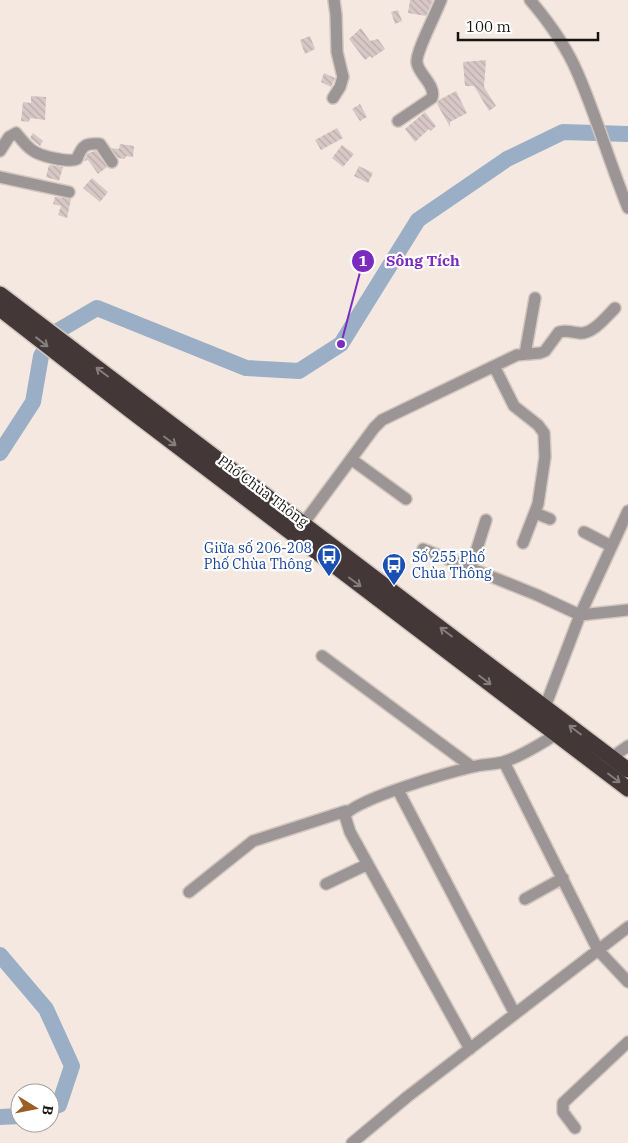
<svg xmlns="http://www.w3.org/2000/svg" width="628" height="1143" viewBox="0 0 628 1143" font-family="'IBM Plex Serif',serif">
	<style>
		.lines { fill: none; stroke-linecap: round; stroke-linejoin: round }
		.river { stroke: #9aafc6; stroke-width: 16 }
		.building { fill: url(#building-back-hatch) }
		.minor-casing { stroke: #d2c6bf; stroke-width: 14 }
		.highway-casing { stroke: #d2c6bf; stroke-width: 18 }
		.minor { stroke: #9b9595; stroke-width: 11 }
		.highway { stroke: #443738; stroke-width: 15 }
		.oneway { stroke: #857d7e }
		.labels { text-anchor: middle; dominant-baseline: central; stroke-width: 4.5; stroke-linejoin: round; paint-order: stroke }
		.street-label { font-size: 14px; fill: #181411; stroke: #fff }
		.transit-label { font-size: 14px; fill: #164399; stroke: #fff; text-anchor: end }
		.leader { fill: none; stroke: #7b2cbf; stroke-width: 2 }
		.callout-dot { fill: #7b2cbf; stroke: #fff; stroke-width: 2 }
		.mark-label { font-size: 15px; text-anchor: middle; font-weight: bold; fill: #fff }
		.callout-label { font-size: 15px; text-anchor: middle; font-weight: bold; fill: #7b2cbf; stroke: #fff; stroke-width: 4.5; stroke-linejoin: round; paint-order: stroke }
	</style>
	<defs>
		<pattern id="building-back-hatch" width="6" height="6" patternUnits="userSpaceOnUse" patternTransform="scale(1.25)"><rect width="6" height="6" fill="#d7c8c6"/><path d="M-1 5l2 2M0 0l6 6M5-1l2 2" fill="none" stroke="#b8aba9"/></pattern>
	</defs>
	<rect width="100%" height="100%" fill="#f5e8e0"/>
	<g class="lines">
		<path class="river" d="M0 453 33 402 41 356 56 332 97 308 246 368 299 371 341 344 418 220 507 159 563 132 628 134
			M0 955 46 1009 72 1066 59 1105 50 1107
			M0 1117 20 1116"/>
	</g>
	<path class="building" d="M410 0H433L426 16 408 13Z
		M398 10 402 21 395 24 391 12Z
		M361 28 370 41 378 39 385 49 372 58 370 56 365 60 349 39Z
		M310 36 315 49 305 54 300 40Z
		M486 60 484 87 496 106 489 111 474 86H465L463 62Z
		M324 73 335 78 331 87 321 82Z
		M456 91 467 113 450 122V127L437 104 439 100Z
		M31 96 46 97 45 120 30 118 29 122 21 121 23 102 31 103Z
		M360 104 367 117 360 121 352 109Z
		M425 112 436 126 431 131 429 129 415 142 405 129Z
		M337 128 343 138 321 150 315 140Z
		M33 133 43 141 40 146 30 138Z
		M120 144 134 146 133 157 126 156 125 159 118 158 111 148 119 149Z
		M342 145 354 154 343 167 332 158Z
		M96 151 107 167 98 174 88 160 84 161 88 153Z
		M49 165 63 167 59 181 46 177Z
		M359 166 373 173 368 183 354 176Z
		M92 178 108 192 100 202 83 188Z
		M55 197 71 199 67 218 58 215 61 206 53 204Z"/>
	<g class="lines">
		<g class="minor-casing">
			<path id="minor" d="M530 0C548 21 567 48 578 74 597 118 610 164 628 208
				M333 98 340 87 343 77 337 52 336 15 334 0
				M398 121 432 98C436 85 419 75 417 63 415 53 436 14 441 0
				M0 151 9 137 16 133C21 139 26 146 32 150 39 156 69 163 77 159 82 145 86 143 100 144L112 162
				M0 177 69 192
				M525 354 535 298
				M494 366 514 406 538 425 544 433 545 457 538 504 523 543
				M351 459 406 499
				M535 513 550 519
				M303 524 374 428 382 420 517 355 540 353 545 351 559 332C567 330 571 332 579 333 592 335 606 317 615 308
				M584 532 611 546
				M423 549 537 595 580 615 628 610
				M471 568 486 520
				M322 656 472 767
				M545 707 580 615 628 511
				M611 758 628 746
				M504 762 598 950 628 982
				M398 790 515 1014
				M326 884 368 864
				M189 892 253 841 346 811
				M525 899 563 878
				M470 1049 350 832 345 816C351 800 451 772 472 767 483 764 495 765 506 761 524 755 540 744 557 734
				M575 1128 563 1112V1103L628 1042
				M352 1143 407 1097 628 927"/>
		</g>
		<g class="highway-casing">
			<path id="highway" d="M0 294 628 770
				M0 309 131 411 628 789"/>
		</g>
		<use href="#minor" class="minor"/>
		<use href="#highway" class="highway"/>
	</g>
	<defs><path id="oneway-shaft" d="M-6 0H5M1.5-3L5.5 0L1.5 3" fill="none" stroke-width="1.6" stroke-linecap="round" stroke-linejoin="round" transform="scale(1.25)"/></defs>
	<g class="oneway">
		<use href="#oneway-shaft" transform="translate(42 342) rotate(38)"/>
		<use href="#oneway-shaft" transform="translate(102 372) rotate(-143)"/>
		<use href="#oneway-shaft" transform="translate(170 441) rotate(37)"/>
		<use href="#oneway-shaft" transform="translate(355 582) rotate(37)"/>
		<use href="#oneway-shaft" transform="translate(446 632) rotate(-143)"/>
		<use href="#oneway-shaft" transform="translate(485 680) rotate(37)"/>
		<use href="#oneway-shaft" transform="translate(575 730) rotate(-143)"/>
		<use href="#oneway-shaft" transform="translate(614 778) rotate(37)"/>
	</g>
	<defs>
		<g id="bus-pin" transform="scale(1.25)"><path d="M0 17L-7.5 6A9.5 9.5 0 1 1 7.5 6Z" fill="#1a4fb4" stroke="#fff"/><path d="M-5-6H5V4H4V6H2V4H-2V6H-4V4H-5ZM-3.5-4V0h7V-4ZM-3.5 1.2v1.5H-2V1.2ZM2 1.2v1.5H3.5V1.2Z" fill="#fff"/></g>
	</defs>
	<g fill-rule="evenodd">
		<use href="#bus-pin" x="329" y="556"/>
		<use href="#bus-pin" x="394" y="565"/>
	</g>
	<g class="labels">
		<g class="street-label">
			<text transform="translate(263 491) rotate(37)">Phố Chùa Thông</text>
		</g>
		<g class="transit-label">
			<text x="312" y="548">Giữa số 206-208<tspan x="312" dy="16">Phố Chùa Thông</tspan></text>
			<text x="412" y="557" text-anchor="start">Số 255 Phố<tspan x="412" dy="16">Chùa Thông</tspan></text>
		</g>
	</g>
	<path class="leader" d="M341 344L363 261"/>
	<g class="callout-dot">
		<circle cx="341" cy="344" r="5"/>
		<circle cx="363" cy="261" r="12"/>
	</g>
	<g class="mark-label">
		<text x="363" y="266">1</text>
	</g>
	<g class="callout-label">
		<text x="423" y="266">Sông Tích</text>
	</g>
	<g transform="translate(35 1108) rotate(100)"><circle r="24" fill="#ffffff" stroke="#a3a1a0"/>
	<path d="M0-4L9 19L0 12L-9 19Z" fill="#9c5e24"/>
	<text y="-8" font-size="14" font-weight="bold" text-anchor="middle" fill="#181411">B</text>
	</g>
	<path d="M458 32v8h140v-8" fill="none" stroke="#181411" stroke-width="2.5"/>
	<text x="466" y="32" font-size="15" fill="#181411" stroke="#ffffff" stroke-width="4" paint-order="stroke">100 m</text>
</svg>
